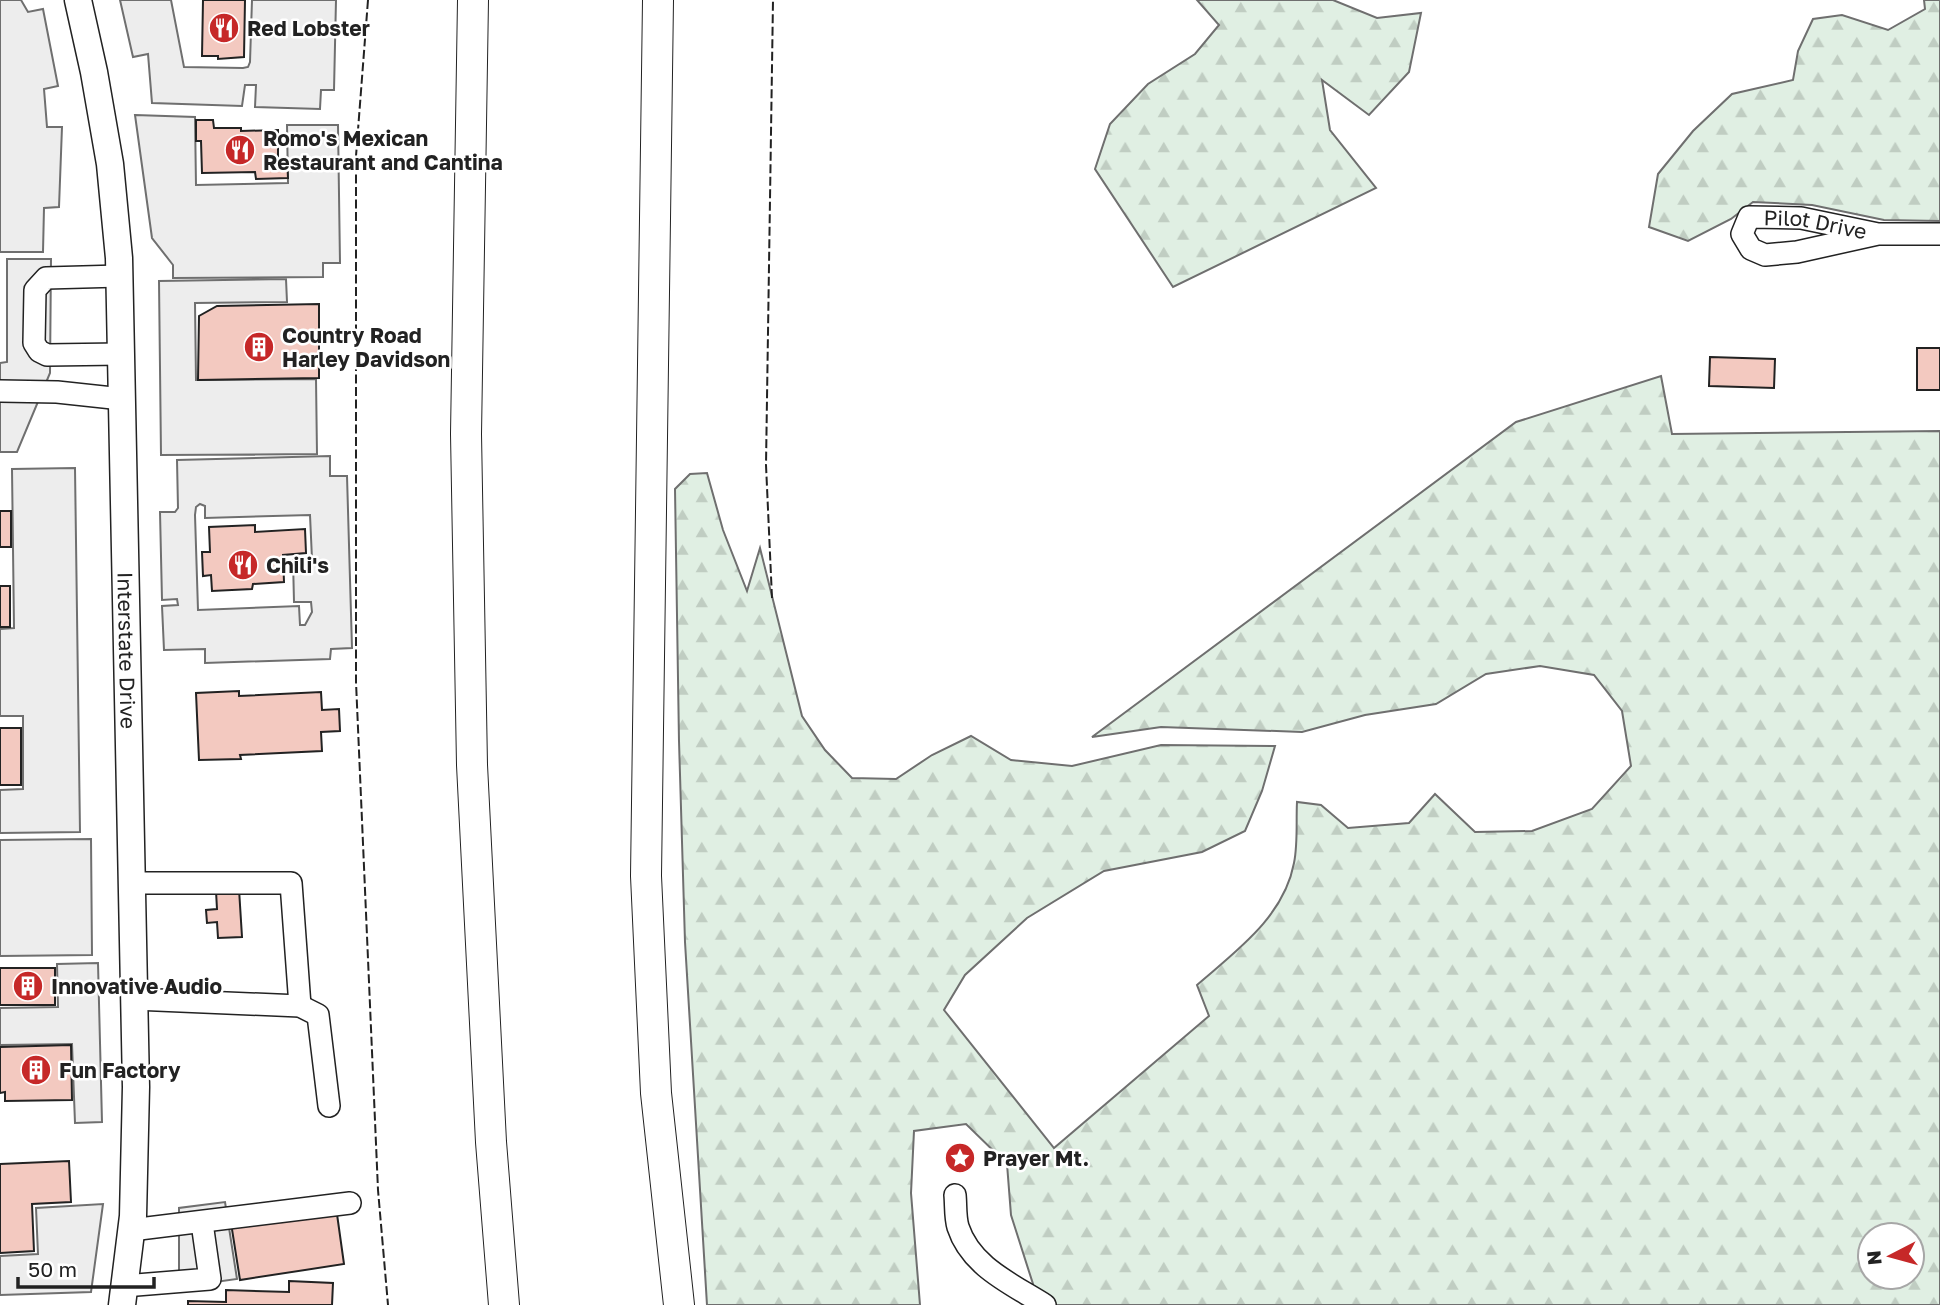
<svg xmlns="http://www.w3.org/2000/svg" width="1940" height="1305" viewBox="0 0 1940 1305" font-family="'Golos Text',sans-serif">
	<style>
		.forest { fill: url(#forest-firs); stroke: #6f6f6f; stroke-width: 2; fill-rule: evenodd }
		.parking { fill: #ededed; stroke: #6f6f6f; stroke-width: 2; fill-rule: evenodd }
		.building { fill: #f3c9c0; stroke: #222; stroke-width: 2 }
		.lines { fill: none; stroke-linecap: round; stroke-linejoin: round }
		.minor-casing { stroke: #222; stroke-width: 24 }
		.major-casing { stroke: #222; stroke-width: 29 }
		.highway-casing { stroke: #222; stroke-width: 32 }
		.minor { stroke: #fff; stroke-width: 21 }
		.major { stroke: #fff; stroke-width: 26 }
		.highway { stroke: #fff; stroke-width: 30 }
		.fence { stroke: #222; stroke-width: 2; stroke-dasharray: 9 3.5; stroke-linecap: butt }
		.labels { text-anchor: middle; dominant-baseline: central; stroke-width: 5; stroke-linejoin: round; paint-order: stroke }
		.poi-label { font-size: 21px; font-weight: bold; fill: #222; stroke: #fff; text-anchor: start }
		.street-label { font-size: 21px; fill: #222; stroke: #fff }
	</style>
	<defs>
		<pattern id="forest-firs" width="22" height="20" patternUnits="userSpaceOnUse" patternTransform="scale(1.75)"><rect width="22" height="20" fill="#e0efe3"/><path d="M5 1l3.5 6h-7zM16 11l3.5 6h-7z" fill="#c0cdc2"/></pattern>
	</defs>
	<rect width="100%" height="100%" fill="#fff"/>
	<path class="forest" d="M1197 0H1333L1377 18 1421 13 1409 72 1369 115 1322 80 1330 130 1376 188 1173 287 1095 169 1110 124 1148 84 1195 54 1219 25Z
		M1924 0H1940V221L1884 220 1812 205 1753 202 1731 219 1688 241 1649 227 1658 174 1693 131 1732 94 1793 80 1798 51 1813 19 1842 15 1888 30 1925 9Z
		M1661 376 1672 434 1940 431V1305H1032L1033 1284 1011 1215 1007 1164 966 1124 914 1131 911 1193 920 1305H707L685 942 679 741 675 489 690 474 707 473 723 530 747 591 760 548 802 716 825 750 852 778 896 779 932 755 971 736 1011 760 1072 766 1161 745 1275 746 1262 791 1245 831 1202 852 1104 871 1027 918 965 975 944 1010 1054 1148 1209 1016 1197 985C1236 951 1284 917 1294 863 1298 844 1296 821 1297 802L1321 805 1348 828 1409 823 1435 794 1475 832 1532 831 1592 809 1631 766 1622 711 1594 675 1540 666 1486 674 1436 704 1365 715 1302 732 1161 727 1092 737 1516 422ZM1870 1235H1912V1277H1870Z"/>
	<path class="parking" d="M0 0H21L28 12 43 9 58 86 44 89 47 127H62L59 207 44 208 43 252H0Z
		M120 0H171L184 67 243 68 248 67 250 62 252 0H336L334 90H321L320 109 255 107 256 85H245L242 106 152 103 148 54 133 57Z
		M135 115 195 117 196 185 288 183 287 125H338L340 263H323V277L173 278V265L152 238Z
		M7 259H51L50 373 17 452H0V363L7 362Z
		M286 279 287 302 195 303 196 380 316 379 317 454 161 455 159 281Z
		M330 456V476H347L352 648 331 649 330 659 205 663V649L164 650 162 606 178 605 177 599 162 600 160 512H175L178 508 177 460ZM200 504 205 506V518L310 515 312 559 293 560 294 602H311L312 612 305 625H300L299 606 198 610 195 515 196 507Z
		M75 468 80 832 0 833V790L23 789V716H0V629L14 628 12 469Z
		M91 839 92 955 0 956V840Z
		M98 963 102 1122 75 1123 72 1044 0 1045V1008L58 1007 57 964Z
		M225 1202 237 1279 179 1287V1208Z
		M103 1204 91 1292 0 1295V1256L38 1254 36 1208Z"/>
	<path class="building" d="M203 0H245L244 57 218 59V56H202Z
		M196 120H213L214 128H241V131L278 130V158H287L288 178 256 179 255 172 202 173 201 141H196Z
		M319 304V378L198 380 199 316 217 306Z
		M1917 348H1940V390H1917Z
		M1710 357 1775 359 1774 388 1709 386Z
		M0 511H11V547H0Z
		M255 525V532L305 529 306 553 283 555 284 582 253 584 252 589 212 591 211 575 203 576 202 552H210L209 527Z
		M0 586H10V627H0Z
		M239 691V696L321 692 322 710 339 709 340 731 321 732 322 751 240 755 241 759 199 760 196 693Z
		M0 728H21V785H0Z
		M239 889 242 937 218 938 217 922 207 923 206 910 217 909 216 891Z
		M0 968H55V1005H0Z
		M71 1045 72 1100 5 1101V1092L0 1093V1047Z
		M69 1161 71 1202 32 1204 34 1251 0 1253V1164Z
		M336 1207 344 1264 240 1280 231 1223Z
		M289 1281 333 1283 332 1305H188V1301L226 1302V1290L289 1292Z"/>
	<g class="lines">
		<g class="minor-casing">
			<g id="minor">
				<path id="s1" d="M1878 234 1797 252 1765 255 1751 249 1742 234 1749 217 1801 218 1878 234H1940"/>
				<path d="M120 276 46 278 35 290 34 343 39 351 47 355 121 354"/>
				<path d="M0 391 57 392 122 399"/>
				<path d="M132 883H291L300 1006"/>
				<path d="M134 999 300 1006 318 1015 329 1106"/>
				<path d="M955 1195C956 1205 955 1217 958 1227 971 1267 1012 1284 1045 1305"/>
				<path d="M131 1230 350 1203"/>
				<path d="M124 1286 210 1279 202 1223"/>
			</g>
		</g>
		<g class="major-casing">
			<g id="major">
				<path id="s2" d="M78 0 94 72 110 164 119 258 136 1087 133 1216 122 1305"/>
			</g>
		</g>
		<g class="highway-casing">
			<path id="highway" d="M473 0 466 434 472 765 491 1142 504 1305
				M658 0 646 876 656 1093 679 1305"/>
		</g>
		<use href="#minor" class="minor"/>
		<use href="#major" class="major"/>
		<use href="#highway" class="highway"/>
		<path class="fence" d="M368 0 356 156V682L378 1190 388 1305
			M772 598 766 465 773 0"/>
	</g>
	<defs>
		<g id="restaurant-disc" transform="scale(1.575)"><circle r="9.5" fill="#c62828" stroke="#fff"/><path d="M-5-6h1v4h1v-4h1v4h1v-4h1v5L-1.5 .5V6h-2V.5L-5-1ZM5-6V6H3V1.5H1.5Q1.5-4 5-6Z" fill="#fff"/></g>
		<g id="building-disc" transform="scale(1.575)"><circle r="9.5" fill="#c62828" stroke="#fff"/><path d="M-4-6H4V6H1V3H-1V6H-4ZM-2.5-4.3h1.7v1.8h-1.7ZM.8-4.3h1.7v1.8H.8ZM-2.5-1h1.7V.8h-1.7ZM.8-1h1.7V.8H.8Z" fill="#fff"/></g>
		<g id="sight-disc" transform="scale(1.575)"><circle r="9.5" fill="#c62828" stroke="#fff"/><path d="M0-6L1.8-2.2L6-1.7L2.9 1.2L3.7 5.4L0 3.3L-3.7 5.4L-2.9 1.2L-6-1.7L-1.8-2.2Z" fill="#fff"/></g>
	</defs>
	<g fill-rule="evenodd">
		<use href="#restaurant-disc" x="224" y="28"/>
		<use href="#restaurant-disc" x="240" y="150"/>
		<use href="#building-disc" x="259" y="347"/>
		<use href="#restaurant-disc" x="243" y="565"/>
		<use href="#building-disc" x="28" y="986"/>
		<use href="#building-disc" x="36" y="1070"/>
		<use href="#sight-disc" x="960" y="1158"/>
	</g>
	<g class="labels">
		<g class="poi-label">
			<text x="247" y="28">Red Lobster</text>
			<text x="263" y="138">Romo's Mexican<tspan x="263" dy="24">Restaurant and Cantina</tspan></text>
			<text x="282" y="335">Country Road<tspan x="282" dy="24">Harley Davidson</tspan></text>
			<text x="266" y="565">Chili's</text>
			<text x="51" y="986">Innovative Audio</text>
			<text x="59" y="1070">Fun Factory</text>
			<text x="983" y="1158">Prayer Mt.</text>
		</g>
		<g class="street-label">
			<text stroke="none"><textPath href="#s1" startOffset="233">Pilot Drive</textPath></text>
			<text stroke="none"><textPath href="#s2" startOffset="654">Interstate Drive</textPath></text>
		</g>
	</g>
	<g transform="translate(1891 1256) rotate(264)"><circle r="33" fill="#ffffff" stroke="#a7a7a7" stroke-width="2"/>
	<path d="M0-5L12 26L0 18L-12 26Z" fill="#c62828"/>
	<text y="-10" font-size="19" font-weight="bold" text-anchor="middle" fill="#222222">N</text>
	</g>
	<path d="M18 1277v10h136v-10" fill="none" stroke="#222222" stroke-width="3.5"/>
	<text x="28" y="1277" font-size="21" fill="#222222" stroke="#ffffff" stroke-width="5" paint-order="stroke">50 m</text>
</svg>
